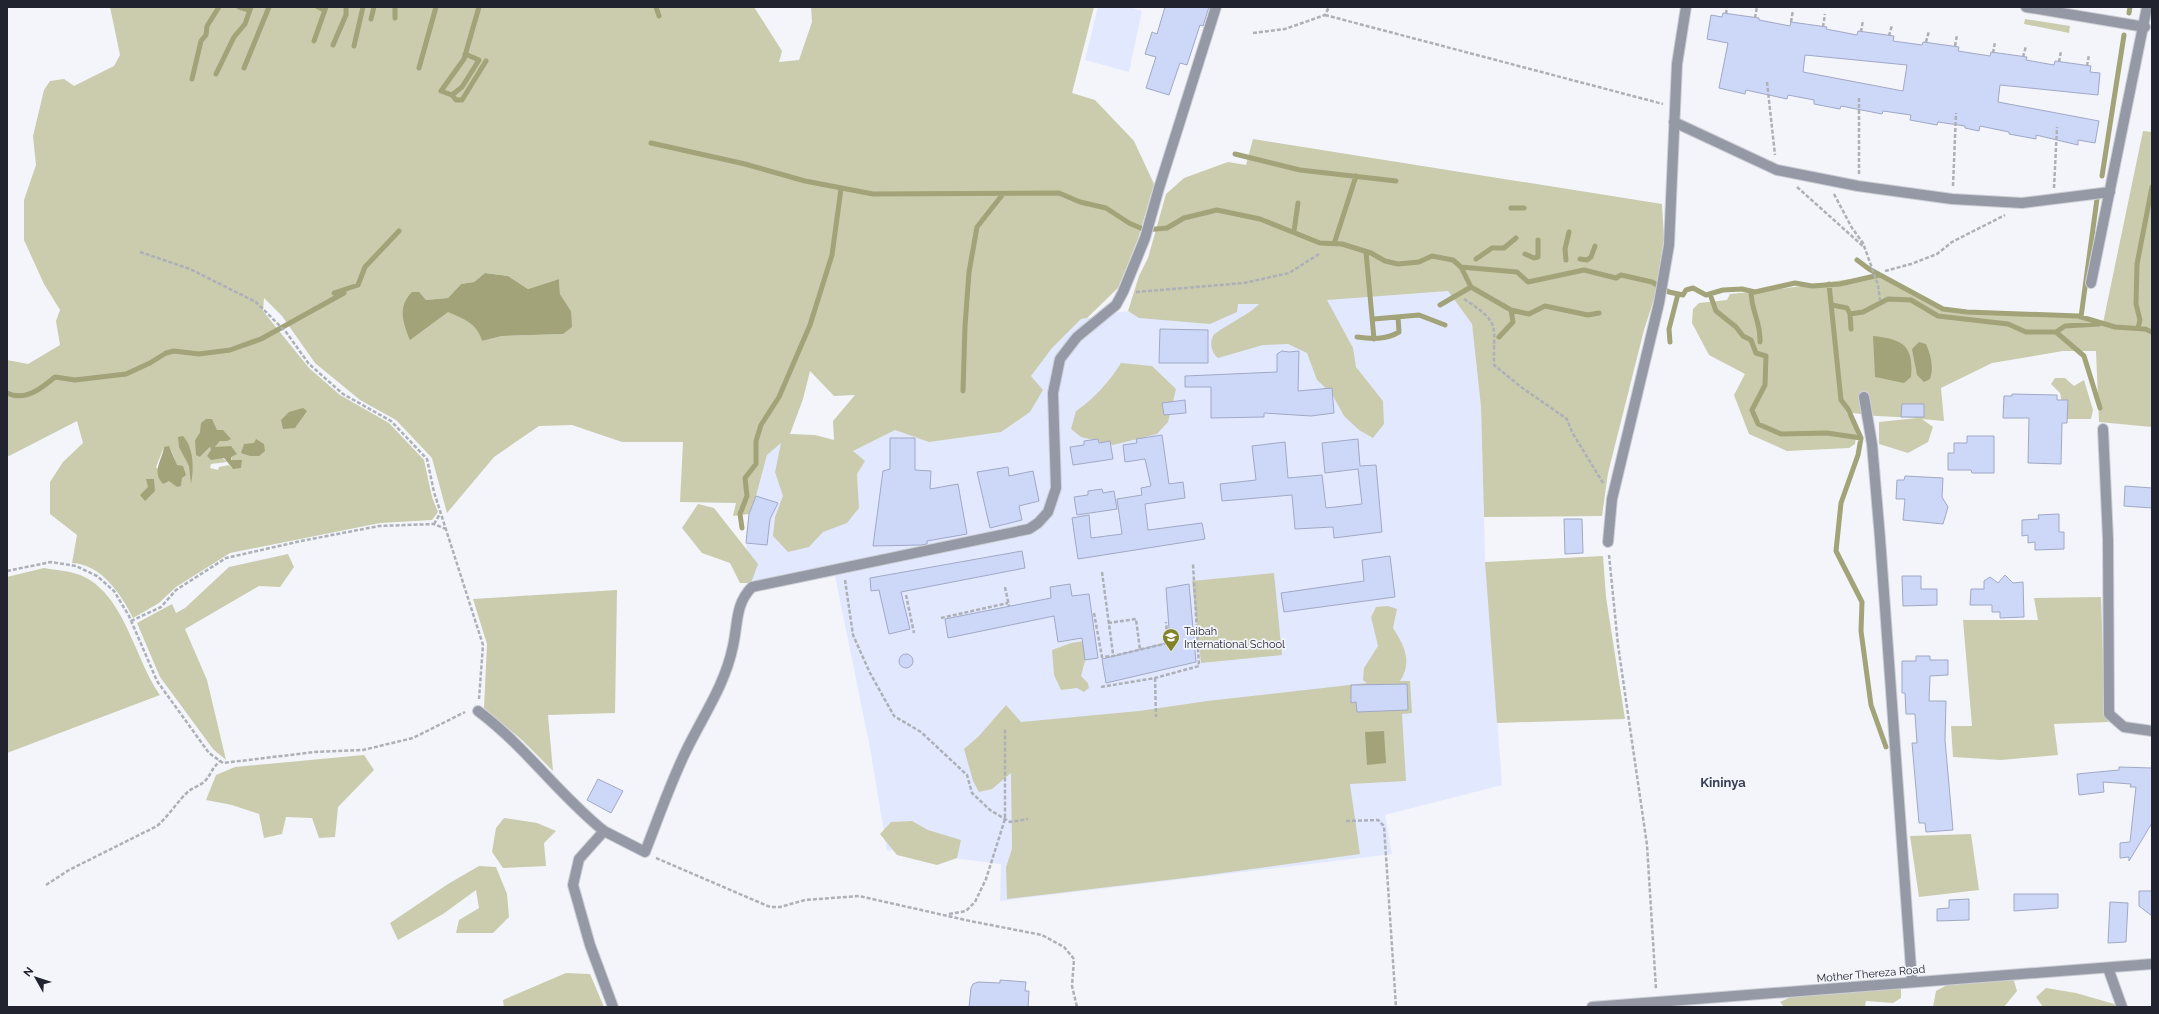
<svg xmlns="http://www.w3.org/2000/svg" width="2159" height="1014" viewBox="0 0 2159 1014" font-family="Raleway,sans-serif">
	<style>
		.built { fill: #e2e9ff }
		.green { fill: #caccad; fill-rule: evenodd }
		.water { fill: #a2a378 }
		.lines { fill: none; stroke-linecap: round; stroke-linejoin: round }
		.stream { stroke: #a2a378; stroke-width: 5 }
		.building { fill: #cdd7f8; stroke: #a0a8c4; fill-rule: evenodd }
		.minor-casing { stroke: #cdcfd6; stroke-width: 12 }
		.tertiary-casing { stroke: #cdcfd6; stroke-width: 12 }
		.path { stroke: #aeb0b8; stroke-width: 2.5; stroke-dasharray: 4 2; stroke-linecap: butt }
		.minor { stroke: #9599a6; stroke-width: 10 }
		.tertiary { stroke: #9599a6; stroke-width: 10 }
		.labels { text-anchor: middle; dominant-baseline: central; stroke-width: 3.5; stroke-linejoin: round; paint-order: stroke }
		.poi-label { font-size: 11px; fill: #21242f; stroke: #f3f5fb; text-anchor: start }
		.street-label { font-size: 11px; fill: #21242f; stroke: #f3f5fb }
		.quarter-label { font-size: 13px; font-weight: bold; fill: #363d54; stroke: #f3f5fb }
	</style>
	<rect width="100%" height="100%" fill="#f3f5fb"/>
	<path class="built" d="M1098 7H1128L1142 11 1129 72 1085 60Z
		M1448 291 1472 324 1481 407 1485 557 1502 785 1385 815 1392 854 1000 901 1001 864 887 850 870 748 835 576 766 589 750 578 746 543 749 514 756 496 767 455 790 434 817 436 834 440 1081 319 1119 312Z"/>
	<path class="green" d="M110 7H318L325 9 326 7H435L421 61 436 7H754L782 51 779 62 799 60 812 22 811 7H1094L1072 93 1095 100 1134 141 1154 184 1138 239 1118 288 1087 318 1081 319 1052 348 1031 376 1043 390 1030 412 1001 432 929 442 895 430 853 451 865 461 857 474 859 508 847 523 823 532 809 547 788 552 773 536 775 517 783 496 775 472 781 443 767 455 756 496 749 514 733 516 736 503 680 502 683 442H622L572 425 539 426 494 457 447 513 432 458 396 420 360 400 315 363 282 316 264 298 263 311 309 368 340 395 389 423 424 460 432 497 438 512 432 520 380 523 230 553 176 587 159 603 133 618C121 594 101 564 72 563L77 535 50 514V482L63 462 83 443 77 421 9 456 7 455V360L28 364 60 345 56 321 60 310 44 284 24 240V200L36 165 33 136 44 90 50 81 64 79 74 86 114 66 120 55ZM485 273 508 276 528 289 559 279 560 294 571 311 563 334 502 336 482 341 479 331 469 321 412 293 418 292 426 300 448 298 461 284 474 282ZM810 371 834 396 855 395 833 421 834 440 815 435 790 434 803 399ZM200 432 227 441H220L214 448 231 457 233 469 229 465 219 467 218 470 210 468 211 464 227 462 210 447 200 457 195 440ZM164 447H169C177 459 177 472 177 487L156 467Z
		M2025 19 2070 26 2069 33 2024 24Z
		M2143 131 2152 132V427L2099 422 2096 351H2063L1992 363 1941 388 1944 421 1922 419 1933 427 1928 442 1908 453 1879 444V422L1917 418 1876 416 1846 412 1857 429 1855 444 1849 448 1787 451 1749 434 1734 395 1745 374 1709 355 1692 323 1693 309 1699 303 1727 300 1730 294 1773 290 1879 275 1943 309 1967 312 2081 317 2103 323Z
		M1253 139 1662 204 1664 238 1655 296 1644 330 1608 473 1602 516 1484 517 1481 407 1472 324 1448 291 1327 300 1353 348 1356 367 1383 401 1384 424 1373 438 1359 430 1344 416 1332 394 1317 380 1307 353 1288 344 1263 345 1218 358C1212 353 1209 344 1213 336 1218 329 1249 315 1259 304H1238L1237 312 1210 324 1139 318 1128 311 1139 276 1148 258 1166 194 1184 178 1228 162 1246 165Z
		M1121 363 1152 366 1176 389 1168 422 1157 434 1113 445 1081 437 1071 429 1076 411C1095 398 1109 382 1121 363Z
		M2055 378H2065L2074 386 2084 380 2093 410 2091 419H2065L2060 393 2051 384Z
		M698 504 714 508 758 564 751 583H740L730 563 702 553 682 528Z
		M288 554 294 567 280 587 259 586 185 629 207 680 226 760 213 749 160 677 137 623 172 604 176 613 185 608 229 567Z
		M1603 556 1606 597 1625 719 1497 723 1485 562Z
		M44 568C55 570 70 571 80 575 124 592 135 660 160 695L7 753V577Z
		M1274 573 1282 655 1201 663 1192 581Z
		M617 590 615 713 548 715 553 771 522 740 484 708 487 644 473 599Z
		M2101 597 2105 716 2109 722 2054 724 2058 755 2001 760 1953 757 1951 726H1972L1963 620H2038L2034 598Z
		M1388 606 1397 609 1393 628C1404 645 1413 662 1400 681H1410L1412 713 1402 714 1406 781 1350 784 1360 854 1201 876 1007 899 1006 867 1012 849 1011 773 992 789 979 792 973 781 964 749 979 736 1006 705 1021 722 1139 711 1207 701 1367 683 1363 680 1364 668 1378 646 1371 617 1376 607Z
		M1085 641 1089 646 1081 676 1088 683 1089 688 1084 692 1077 688 1061 690 1054 675 1052 650 1071 643Z
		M364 755 374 770 338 807 335 837 319 838 312 818 286 817 282 834 264 838 259 814 232 805 206 800 216 775 235 767Z
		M504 818 537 823 556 831 544 843 546 866 503 868 492 852 496 828Z
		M912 821 928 830 961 840 957 858 937 865 897 855 880 834 891 822Z
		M1971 834 1979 890 1919 897 1910 836Z
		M479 866 496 867 507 894 509 917 493 933H456L459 920 479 908 476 890 443 914 398 940 390 923 448 884Z
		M1999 970 2014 981 2017 991 2004 1007H1933L1936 991 1966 975Z
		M566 973 590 974 604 1007H504L503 1000Z
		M1901 988V998L1893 1003 1866 1001 1865 1007H1784L1780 1002 1801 992Z
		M2046 988 2076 993 2114 1004 2116 1007H2043L2036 997Z"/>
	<path class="water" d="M485 273 508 276 528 289 559 279 560 294 571 311 572 327 563 334 502 336 482 341C477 323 464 319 448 312L410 340C403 323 397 307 412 292H419L426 300 448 298 461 284 474 282Z
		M1873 336C1903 339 1914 346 1911 377L1904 383 1875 377Z
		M1919 342 1926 344C1931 355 1934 368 1930 379L1924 382 1917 375 1912 349Z
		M303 408 307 411 295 428 283 429 281 420 289 412Z
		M206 419H212L217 430H223L231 439 227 441H220L215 447 231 446 237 454 231 457V460H242L241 468 233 469 224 458 211 460 207 456 211 450 210 447 200 457 196 455 195 440 200 432 201 423Z
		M183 436C194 448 194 469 191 484L189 466 179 447 178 437Z
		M256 439 264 444 265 451 259 456H250L241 453 244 444 254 443Z
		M169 446 177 465 183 466 186 475 182 478 181 486 177 487 169 481 163 484C151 472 162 461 164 447Z
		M146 479H154L155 491 145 501 140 495 148 487Z
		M1384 731 1386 763 1367 765 1365 732Z"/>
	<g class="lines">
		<path class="stream" d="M239 7 249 10
			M318 7 325 10
			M479 7 464 59 441 91 452 95 456 100H462L486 61
			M656 7 659 16
			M2129 13 2130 7
			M395 18V7
			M371 19 374 7
			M314 41 326 7
			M333 45 346 15V7
			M354 46 363 7
			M244 68 269 7
			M419 68 436 7
			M216 74 234 37 245 24 251 7
			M192 79 201 41 206 35 207 26 219 7
			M452 95 462 87 479 60 465 54
			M651 143 745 164 805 181 873 194 1059 193 1080 202 1106 208 1129 223 1145 230 1167 228 1184 218 1217 210 1260 219 1320 243 1342 244 1371 253 1385 261 1398 264 1419 262 1432 256 1453 260 1461 267 1517 272 1528 282 1584 270 1616 278 1621 275 1652 282 1669 292 1683 295 1686 290 1693 288 1706 295 1723 290 1742 289 1755 292 1795 283 1812 286 1840 284 1879 275
			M1235 154 1300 170 1396 181
			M2102 176 2124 35
			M1511 208H1524
			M1294 231 1298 203
			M1334 244 1356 176
			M1366 252 1374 339
			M1525 254 1534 258 1538 257V240
			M1476 259 1492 248H1504L1516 238
			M1580 259 1587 260 1591 257 1595 246
			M1566 260 1565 249 1569 232
			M1857 260 1869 269 1943 309 1967 312 2078 316 2115 327 2145 329 2152 332
			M1461 267 1471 287 1511 310 1513 322 1499 337
			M1829 284 1841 400 1848 409 1861 438 1858 455 1841 503 1836 551 1862 602 1861 631 1871 705 1886 747
			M1751 291C1751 311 1761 322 1760 342
			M1710 294 1716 311 1736 327 1743 336 1751 340 1756 353 1766 356 1765 385 1752 410 1758 424 1781 434 1827 433 1861 438
			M1440 305 1471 287
			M1832 305 1847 308 1850 314 1863 312 1888 299 1911 300 1938 316 2008 324 2026 332H2056L2065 326 2099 324
			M1511 310 1529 314 1545 306 1588 315 1599 313
			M1850 314 1851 329
			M2081 317 2097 199
			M1374 319 1419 315 1445 325
			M2138 328 2140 320 2136 304 2137 264 2152 187
			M2056 332 2084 356 2100 408
			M1357 337C1371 339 1386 340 1399 332L1398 317
			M1670 342 1669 329 1678 294
			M963 391 965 326 969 272 977 227 1003 194
			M7 393C25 402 42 388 55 377L75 380 126 374 150 363 166 353 174 351 199 354 230 350 261 339 344 293H334L358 285 365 267 399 231
			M742 528 740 514 747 496 745 478 756 464V441L761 425 779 397 810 325 832 255 841 189"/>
	</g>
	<path class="building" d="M1165 7H1209L1203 26 1200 25 1187 65 1180 63 1169 95 1146 88 1156 57 1145 54 1152 32 1157 34Z
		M1723 13 1759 18V20L1790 26 1791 22 1827 27 1826 29 1857 35 1858 31 1894 36 1893 41 1922 45 1923 42 1959 47 1958 51 1990 56 1991 52 2027 57 2026 60 2054 65 2055 61 2091 66 2090 72 2100 73 2098 95 2000 85 1998 102 2099 121 2095 143 2078 140V145L2036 135V139L2009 134V132L1980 126 1979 131 1965 128V126L1938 122 1937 125 1910 120 1911 115 1883 111 1882 114 1841 106 1840 109 1814 104V100L1788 95 1787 99 1746 90 1745 94 1719 88 1728 43 1707 39 1711 15 1722 17ZM1805 55 1907 65 1903 91 1803 72Z
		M1160 329 1208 330V363H1159Z
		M1282 351 1289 352 1299 351 1298 391 1332 388 1334 413 1311 416 1264 413V417L1211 418V387H1185V376L1277 372V354Z
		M2012 394 2057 395V400H2068L2067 423H2062L2061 464 2028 463 2029 418H2003L2004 396H2012Z
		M1185 400 1186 413 1164 415 1162 403Z
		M1902 404H1924V417H1901Z
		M1162 435 1169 484 1183 482 1185 498 1145 504 1148 530 1202 523 1205 539 1078 559 1072 518 1089 515 1091 538 1122 534 1117 499 1142 495 1141 488 1151 486 1145 459 1125 462 1123 445 1137 443 1136 439Z
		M1967 436H1994V473H1972L1971 470H1948V453H1954V443H1967Z
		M890 438H915V470L931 471 930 489 958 484 967 534 927 541V544L921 545 873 546 883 471 890 469Z
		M1098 439 1099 443 1110 441 1113 459 1073 465 1070 447 1084 445V441Z
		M1358 439 1360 466 1376 465 1382 532 1334 538 1333 527 1295 529 1292 495 1222 501 1220 484 1256 480 1252 446 1285 442 1288 478 1322 475 1326 508 1362 504 1358 469 1325 473 1322 443Z
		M1008 467 1009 476 1033 471 1039 501 1019 506 1022 520 990 528 977 472Z
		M1905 476 1943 478 1942 497 1948 507 1943 524 1903 520 1905 499H1896L1897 480H1904Z
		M2125 486 2152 488V508L2124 506Z
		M1102 489 1103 493 1114 491 1117 509 1077 515 1074 497 1088 495V491Z
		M756 496 778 503 770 519 767 545 746 543 749 514Z
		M2059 514V532H2064V549L2035 550V542L2028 543V535L2022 536V520L2039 519 2038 515Z
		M1564 519H1582L1583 553 1565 554Z
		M1022 551 1025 568 901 592 910 629 889 634 879 590 871 591 870 578Z
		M1390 556 1395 597 1284 612 1281 593 1364 581 1362 560Z
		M2005 575 2013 583 2023 582 2024 617 2000 618V612H1992V605H1970L1971 589H1984V581L1990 577 1998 583Z
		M1902 576H1921V589H1937V605L1903 606Z
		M1070 584 1072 596 1089 594 1098 658 1085 660 1082 638 1058 642 1054 616 948 638 945 619 1051 598 1050 587Z
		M1189 584 1196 662 1106 683 1102 659 1170 642 1166 588Z
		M899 661a7 7 0 1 1 14 0a7 7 0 1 1-14 0Z
		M1916 656H1930V660H1948V675L1930 676 1929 701H1946L1945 740 1953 830 1926 832 1925 823H1919L1912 743H1917L1915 714H1906L1905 693H1902V661H1916Z
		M1407 684 1408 710 1357 712 1356 702 1351 703V685Z
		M2119 767 2152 768V823L2129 861V857L2120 858V843L2130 842 2136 787H2130L2131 784 2103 782 2104 792 2079 795 2077 774 2119 770Z
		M598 779 623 791 611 813 587 800Z
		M2139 891H2152V916L2139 906Z
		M2014 894H2058V908L2014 911Z
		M1969 899V920L1937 921V909L1949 908V900Z
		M2110 902 2128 903 2126 942 2108 943Z
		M1000 980 1026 982 1025 991H1029L1028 1007H969L971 988 973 984 978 982 1000 983Z"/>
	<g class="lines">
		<g class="minor-casing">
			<path id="minor" d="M2026 7 2145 27
				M1674 122 1777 170 1858 186 1952 199 2022 203 2110 192
				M2091 283 2147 7
				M1864 397 1872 444 1880 538 1912 982
				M2103 429 2108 539 2109 714 2124 727 2152 731
				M1608 542 1612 499 1659 303 1669 245 1677 64 1686 7
				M478 711C526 747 558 794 604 831L579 859 573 885 590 945 613 1007
				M604 831 645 852C658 819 670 784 686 751 703 716 725 685 733 646 738 624 735 604 752 587L1029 529 1038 523 1048 512 1056 488 1053 393 1060 359 1077 337 1116 305 1123 292 1145 238 1159 188 1216 7
				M2108 968 2122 1007"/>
		</g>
		<g class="tertiary-casing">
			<path id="tertiary" d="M1592 1007 2152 964"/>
		</g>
		<path class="path" d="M1726 14 1727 7
			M1325 15 1663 104
			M1755 18 1757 7
			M1791 22 1793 10
			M1823 27 1825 14
			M1861 32 1863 20
			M1253 33 1285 29 1325 15 1329 7
			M1889 36 1892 25
			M1926 42 1929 31
			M1955 46 1957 35
			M1993 53 1995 42
			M2023 57 2026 46
			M2059 62 2061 51
			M2087 66 2089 55
			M1767 82 1775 155
			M1859 174V97
			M1953 186 1956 113
			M1797 187 1864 247
			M2054 188 2057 127
			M1834 194 1852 228 1863 243 1878 285 1880 300
			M140 252 190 269 256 302 286 332 309 364 343 394 391 421 427 459 434 492 483 645 479 699
			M1885 271 1911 264 1937 254 1952 242 2005 215
			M1136 292 1244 283 1289 273 1319 254
			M1464 299C1502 324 1493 324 1494 365L1521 387 1567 419 1572 432 1603 483
			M434 524 441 512
			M1609 555 1618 645 1647 845 1656 989
			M7 571 51 562 76 566 97 576 114 591 129 616 157 681 209 753 223 763 315 752 363 750 413 738 465 712
			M1102 572 1113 654
			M845 580 853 635 870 673 894 716 921 732 967 775 972 793 990 810 1010 822 1028 819
			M1005 587 1009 606
			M906 595 914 633
			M1094 613 1102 657 1113 656 1168 643 1166 622
			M941 618 1008 603
			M131 621 161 607 176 590 226 558 301 541 379 526 434 524 446 529
			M1108 623 1136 619 1140 650
			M1155 678 1156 717
			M1101 687 1155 678 1199 666 1193 564
			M1346 821 1378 820 1384 826 1396 1007
			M656 858 770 907H780L805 900 859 896 970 921 1042 935 1064 947 1074 959 1072 986 1077 1007
			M46 885 69 870 157 826C169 816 178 800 189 791 194 787 200 786 205 781 211 775 211 769 220 761
			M949 914 966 911 975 902 986 879 1005 819V728"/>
		<use href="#minor" class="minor"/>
		<use href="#tertiary" class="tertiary"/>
	</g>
	<defs>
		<g id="school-pin" transform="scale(0.9)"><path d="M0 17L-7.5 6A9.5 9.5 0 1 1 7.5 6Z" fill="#82822b" stroke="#f3f5fb"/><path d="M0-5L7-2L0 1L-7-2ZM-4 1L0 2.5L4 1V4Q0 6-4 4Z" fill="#fff"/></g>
	</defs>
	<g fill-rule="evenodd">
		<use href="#school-pin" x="1171" y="637"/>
	</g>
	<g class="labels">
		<g class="poi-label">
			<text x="1184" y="631">Taibah<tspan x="1184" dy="13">International School</tspan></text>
		</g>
		<g class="street-label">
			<text transform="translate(1871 974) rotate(-5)">Mother Thereza Road</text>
		</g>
		<g class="quarter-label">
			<text x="1723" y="782">Kininya</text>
		</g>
	</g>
	<rect width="2159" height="1014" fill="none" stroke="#21242f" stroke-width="16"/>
	<g transform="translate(36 978) rotate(309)" stroke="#f3f5fb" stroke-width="3" paint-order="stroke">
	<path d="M0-3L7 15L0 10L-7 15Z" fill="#21242f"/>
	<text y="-6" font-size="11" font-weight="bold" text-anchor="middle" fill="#21242f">N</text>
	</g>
</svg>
